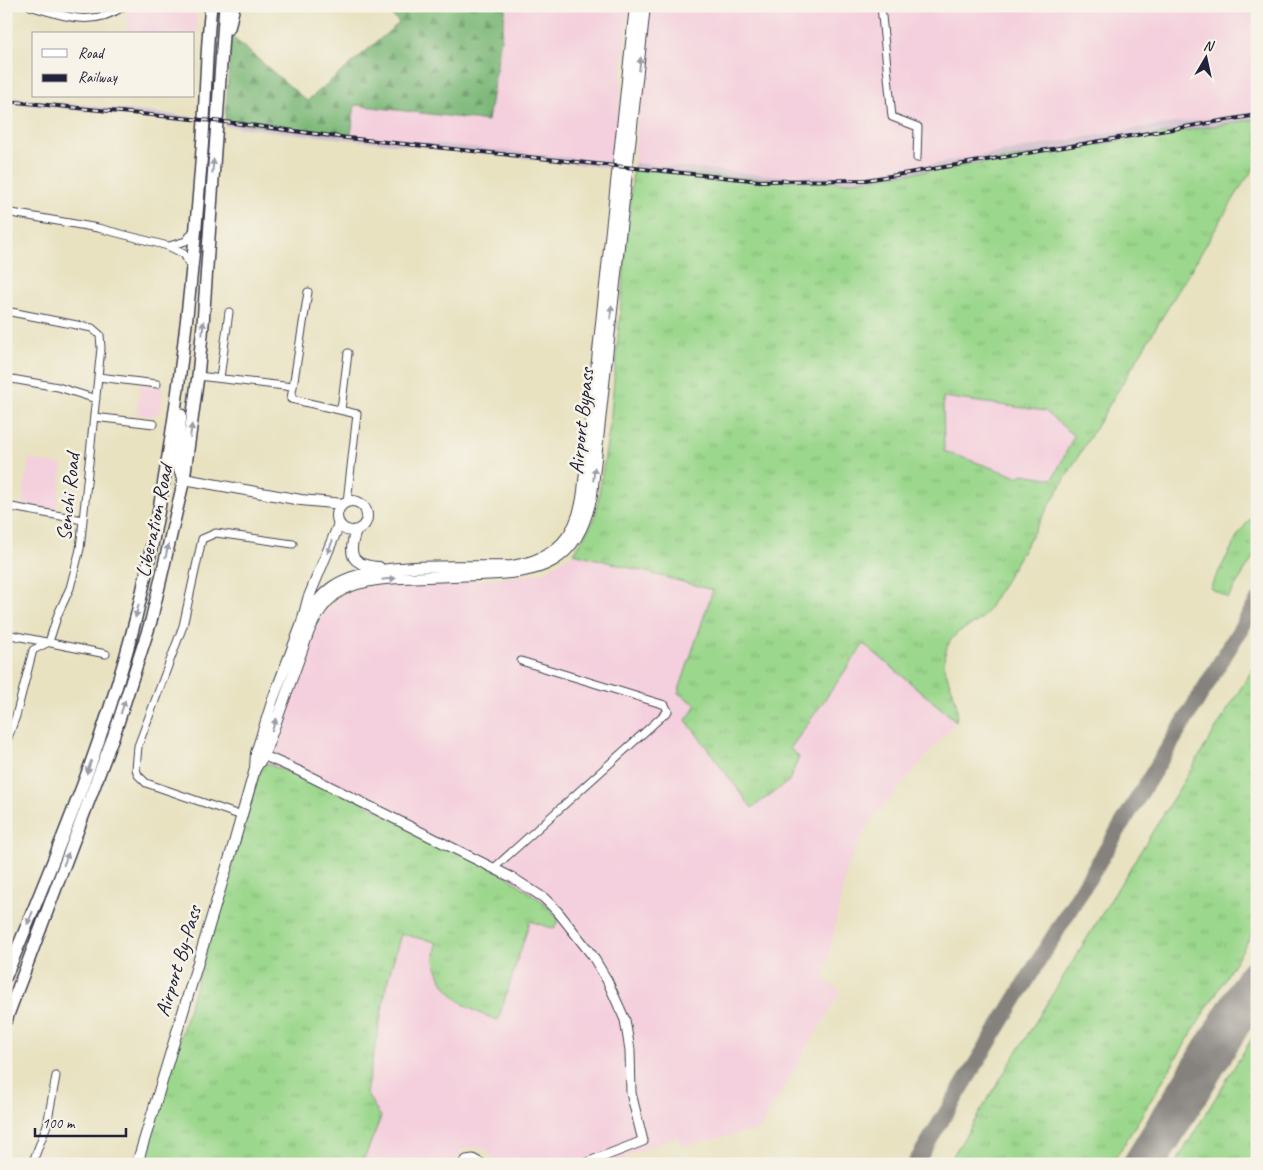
<svg xmlns="http://www.w3.org/2000/svg" width="1263" height="1170" viewBox="0 0 1263 1170" font-family="Caveat,sans-serif">
	<style>
		.built { fill: #f4cfdd }
		.railway { fill: #d0bdcd }
		.grass { fill: url(#grass-tufts); stroke: #5e7c64; fill-rule: evenodd }
		.forest { fill: url(#forest-firs); stroke: #4f6d5a }
		.lines { fill: none; stroke-linecap: round; stroke-linejoin: round }
		.taxiway { stroke: #85827e; stroke-width: 16 }
		.runway { stroke: #85827e; stroke-width: 41 }
		.minor-casing { stroke: #403f4f; stroke-width: 9 }
		.tertiary-casing { stroke: #403f4f; stroke-width: 11 }
		.secondary-casing { stroke: #403f4f; stroke-width: 12 }
		.trunk-casing { stroke: #403f4f; stroke-width: 14 }
		.minor { stroke: #fff; stroke-width: 7 }
		.tertiary { stroke: #fff; stroke-width: 9 }
		.secondary { stroke: #fff; stroke-width: 10 }
		.trunk { stroke: #fff; stroke-width: 11 }
		.rail-casing { stroke: #22223b; stroke-width: 4 }
		.rail { stroke: #f7f3e8; stroke-width: 2; stroke-dasharray: 5.5; stroke-linecap: butt }
		.oneway { fill: #9c9ca7 }
		.labels { text-anchor: middle; dominant-baseline: central; stroke-width: 5; stroke-linejoin: round; paint-order: stroke }
		.street-label { font-size: 21px; fill: #22223b; stroke: #f7f3e8 }
	</style>
	<defs>
		<pattern id="grass-tufts" width="24" height="20" patternUnits="userSpaceOnUse" patternTransform="scale(1.25)"><rect width="24" height="20" fill="#9bd78c"/><path d="M3 7l-1-3M5 7V3M7 7l1-3M15 17l-1-3M17 17v-4M19 17l1-3" fill="none" stroke="#85b87a"/></pattern>
		<pattern id="forest-firs" width="22" height="20" patternUnits="userSpaceOnUse" patternTransform="scale(1.25)"><rect width="22" height="20" fill="#7cb878"/><path d="M5 1l3.5 6h-7zM16 11l3.5 6h-7z" fill="#659564"/></pattern>
	</defs>
	<rect width="100%" height="100%" fill="#f7f3e8"/>
	<filter id="ink" filterUnits="userSpaceOnUse"><feTurbulence type="fractalNoise" baseFrequency=".02" numOctaves="2"/><feDisplacementMap in="SourceGraphic" scale="10" xChannelSelector="R" yChannelSelector="G"/><feConvolveMatrix kernelMatrix="1 2 1 2 8 2 1 2 1" color-interpolation-filters="sRGB"/></filter>
	<filter id="wash" filterUnits="userSpaceOnUse"><feTurbulence type="fractalNoise" baseFrequency=".0096" numOctaves="4" result="noise"/><feDisplacementMap in="SourceGraphic" scale="20" xChannelSelector="R" yChannelSelector="G"/><feGaussianBlur stdDeviation="1.12" result="paint"/><feColorMatrix in="noise" values="0 0 0 0 0 0 0 0 0 0 0 0 0 0 0 0 0 1.4 0 .05"/><feComposite in="paint" operator="in"/></filter>
	<g filter="url(#wash)">
		<rect width="100%" height="100%" fill="#e8e2c1"/>
		<path class="built" d="M129 6H194L197 23 195 88 194 34H128L126 9Z
			M506 6H629L613 162 351 135 355 105 488 121Z
			M649 6H1257V112L1137 128 895 171 843 175 780 176 634 163Z
			M141 384 163 388 161 410 154 416 136 414Z
			M943 397 1045 411 1074 436 1053 479 1023 474 1018 477 944 451Z
			M29 459 63 465 56 510 22 504Z
			M574 553 713 590 678 693 789 749 865 644 956 721 867 826 847 867 824 980 841 991 759 1130 681 1146 678 1136 624 1157 628 1164H612L609 1159 598 1164H497L486 1149 480 1147 463 1149 453 1164H362L381 1117 366 1094 388 979 401 934 436 942 435 964 530 921 263 762 322 615 341 595 381 583 484 580 543 573Z"/>
		<path class="railway" d="M6 97 193 117 192 121 6 103Z
			M1257 112V119L989 162 847 182 724 177 633 169 634 163 780 176 843 175 895 171 1138 128Z
			M225 122 613 162V168L225 126Z"/>
		<path class="grass" d="M1257 119V165L1244 182 1076 460 985 615C975 627 959 627 951 640 931 668 963 692 956 721L864 644 790 749 799 757 789 781 752 808 686 720 697 705 678 693 713 590 574 553 595 518 610 425 633 169 724 177 847 182 989 162ZM943 397 1045 411 1074 436 1053 479 1023 474 1018 477 944 451Z
			M1257 510V551L1228 598 1210 588 1240 532Z
			M1257 662V926L1112 1164H948Z
			M263 762 357 799 508 877 545 903 559 919 554 929 530 921 498 1020C469 1011 445 996 436 966 434 959 436 950 436 942L401 934 388 979 366 1093 381 1117 362 1164H142Z
			M1257 1030V1164H1175Z"/>
		<path class="forest" d="M384 6H506L488 121 355 105 351 135 225 122 231 36 307 101 399 23Z"/>
		<g class="lines">
			<path class="taxiway" d="M915 1164 1257 602"/>
			<path class="runway" d="M1144 1164 1257 979"/>
		</g>
	</g>
	<g filter="url(#ink)">
		<g class="lines">
			<g class="minor-casing">
				<path id="minor" d="M30 6C63 16 93 28 124 6
					M881 6 892 117 918 127 917 158
					M6 212 98 228 168 246 184 254 191 267
					M169 246 186 241 194 230
					M308 292 291 399 357 414 347 502
					M6 311 92 328 100 335 101 348 80 549 70 588 58 614 49 642 33 650 16 716 6 743
					M198 376 293 387
					M98 377 157 384
					M6 378 58 387 96 399
					M220 378 229 312
					M341 410 348 353
					M94 417 154 424
					M6 506 83 520
					M6 634 106 654
					M242 816 146 783 138 775 136 769 138 746 183 626 202 539 216 533 293 544
					M494 868 668 711 665 705 521 661
					M32 1164 47 1125 56 1076
					M461 1164 466 1159 473 1158 484 1164"/>
			</g>
			<g class="tertiary-casing">
				<path id="tertiary" d="M258 753 299 771 513 878 544 898 558 912 592 955 607 980 625 1020 630 1050 631 1093 643 1141 584 1164"/>
			</g>
			<g class="secondary-casing">
				<path id="secondary" d="M184 479 301 500 343 504
					M337 516a15 15 0 1 1 30 0a15 15 0 1 1-30 0Z
					M356 531C347 556 352 565 379 567
					M301 626C309 611 318 597 332 587 372 559 462 568 512 566 556 559 578 536 583 491L635 6
					M255 769 264 755 309 631C315 617 324 603 336 594 354 581 381 579 402 578 428 577 453 576 478 575 543 573 577 565 592 495L645 6
					M137 1164 232 850 255 769 256 753 273 699 301 626 308 599 339 524"/>
			</g>
			<g class="trunk-casing">
				<path id="trunk" d="M229 28 234 6
					M181 415 176 463 184 479
					M6 976C60 845 117 713 146 574 177 431 193 282 203 136 206 93 206 50 211 6
					M6 1020 116 729 151 621 184 479 198 376 203 324 225 6"/>
			</g>
			<use href="#minor" class="minor"/>
			<use href="#tertiary" class="tertiary"/>
			<use href="#secondary" class="secondary"/>
			<use href="#trunk" class="trunk"/>
			<g class="rail-casing">
				<path id="rail" d="M6 101 234 123 347 138 760 181 866 180 1257 115"/>
			</g>
			<use href="#rail" class="rail"/>
		</g>
		<defs><path id="oneway-solid" d="M-6-.8H1V-3.2L6.5 0L1 3.2V.8H-6Z" transform="scale(1.25)"/></defs>
		<g class="oneway">
			<use href="#oneway-solid" transform="translate(640 64) rotate(-83)"/>
			<use href="#oneway-solid" transform="translate(213 166) rotate(-85)"/>
			<use href="#oneway-solid" transform="translate(611 312) rotate(-84)"/>
			<use href="#oneway-solid" transform="translate(203 328) rotate(-85)"/>
			<use href="#oneway-solid" transform="translate(191 431) rotate(-82)"/>
			<use href="#oneway-solid" transform="translate(594 474) rotate(-84)"/>
			<use href="#oneway-solid" transform="translate(330 547) rotate(112)"/>
			<use href="#oneway-solid" transform="translate(167 551) rotate(-77)"/>
			<use href="#oneway-solid" transform="translate(389 579) rotate(-6)"/>
			<use href="#oneway-solid" transform="translate(137 611) rotate(104)"/>
			<use href="#oneway-solid" transform="translate(123 707) rotate(-72)"/>
			<use href="#oneway-solid" transform="translate(274 725) rotate(-71)"/>
			<use href="#oneway-solid" transform="translate(89 767) rotate(110)"/>
			<use href="#oneway-solid" transform="translate(66 859) rotate(-69)"/>
			<use href="#oneway-solid" transform="translate(30 918) rotate(112)"/>
		</g>
	</g>
	<g class="labels">
		<g class="street-label">
			<text transform="translate(581 421) rotate(-84)">Airport Bypass</text>
			<text transform="translate(68 497) rotate(-84)">Senchi Road</text>
			<text transform="translate(154 521) rotate(-78)">Liberation Road</text>
			<text transform="translate(178 961) rotate(-73)">Airport By-Pass</text>
		</g>
	</g>
	<rect width="1263" height="1170" fill="none" stroke="#f7f3e8" stroke-width="25"/>
	<rect x="32" y="32" width="162" height="65" fill="#f7f3e8" stroke="#a29fa3"/>
	<rect x="42" y="49" width="25" height="8" fill="#ffffff" stroke="#a29fa3"/>
	<text x="78" y="58" font-size="15" fill="#22223b">Road</text>
	<rect x="42" y="74" width="25" height="8" fill="#22223b" stroke="#a29fa3"/>
	<text x="78" y="82" font-size="15" fill="#22223b">Railway</text>
	<g transform="translate(1206 58) rotate(9)" stroke="#f7f3e8" stroke-width="4" paint-order="stroke">
	<path d="M0-4L9 19L0 12L-9 19Z" fill="#22223b"/>
	<text y="-8" font-size="14" font-weight="bold" text-anchor="middle" fill="#22223b">N</text>
	</g>
	<path d="M35 1128v8h91v-8" fill="none" stroke="#22223b" stroke-width="2.5"/>
	<text x="42" y="1128" font-size="15" fill="#22223b" stroke="#f7f3e8" stroke-width="4" paint-order="stroke">100 m</text>
</svg>
